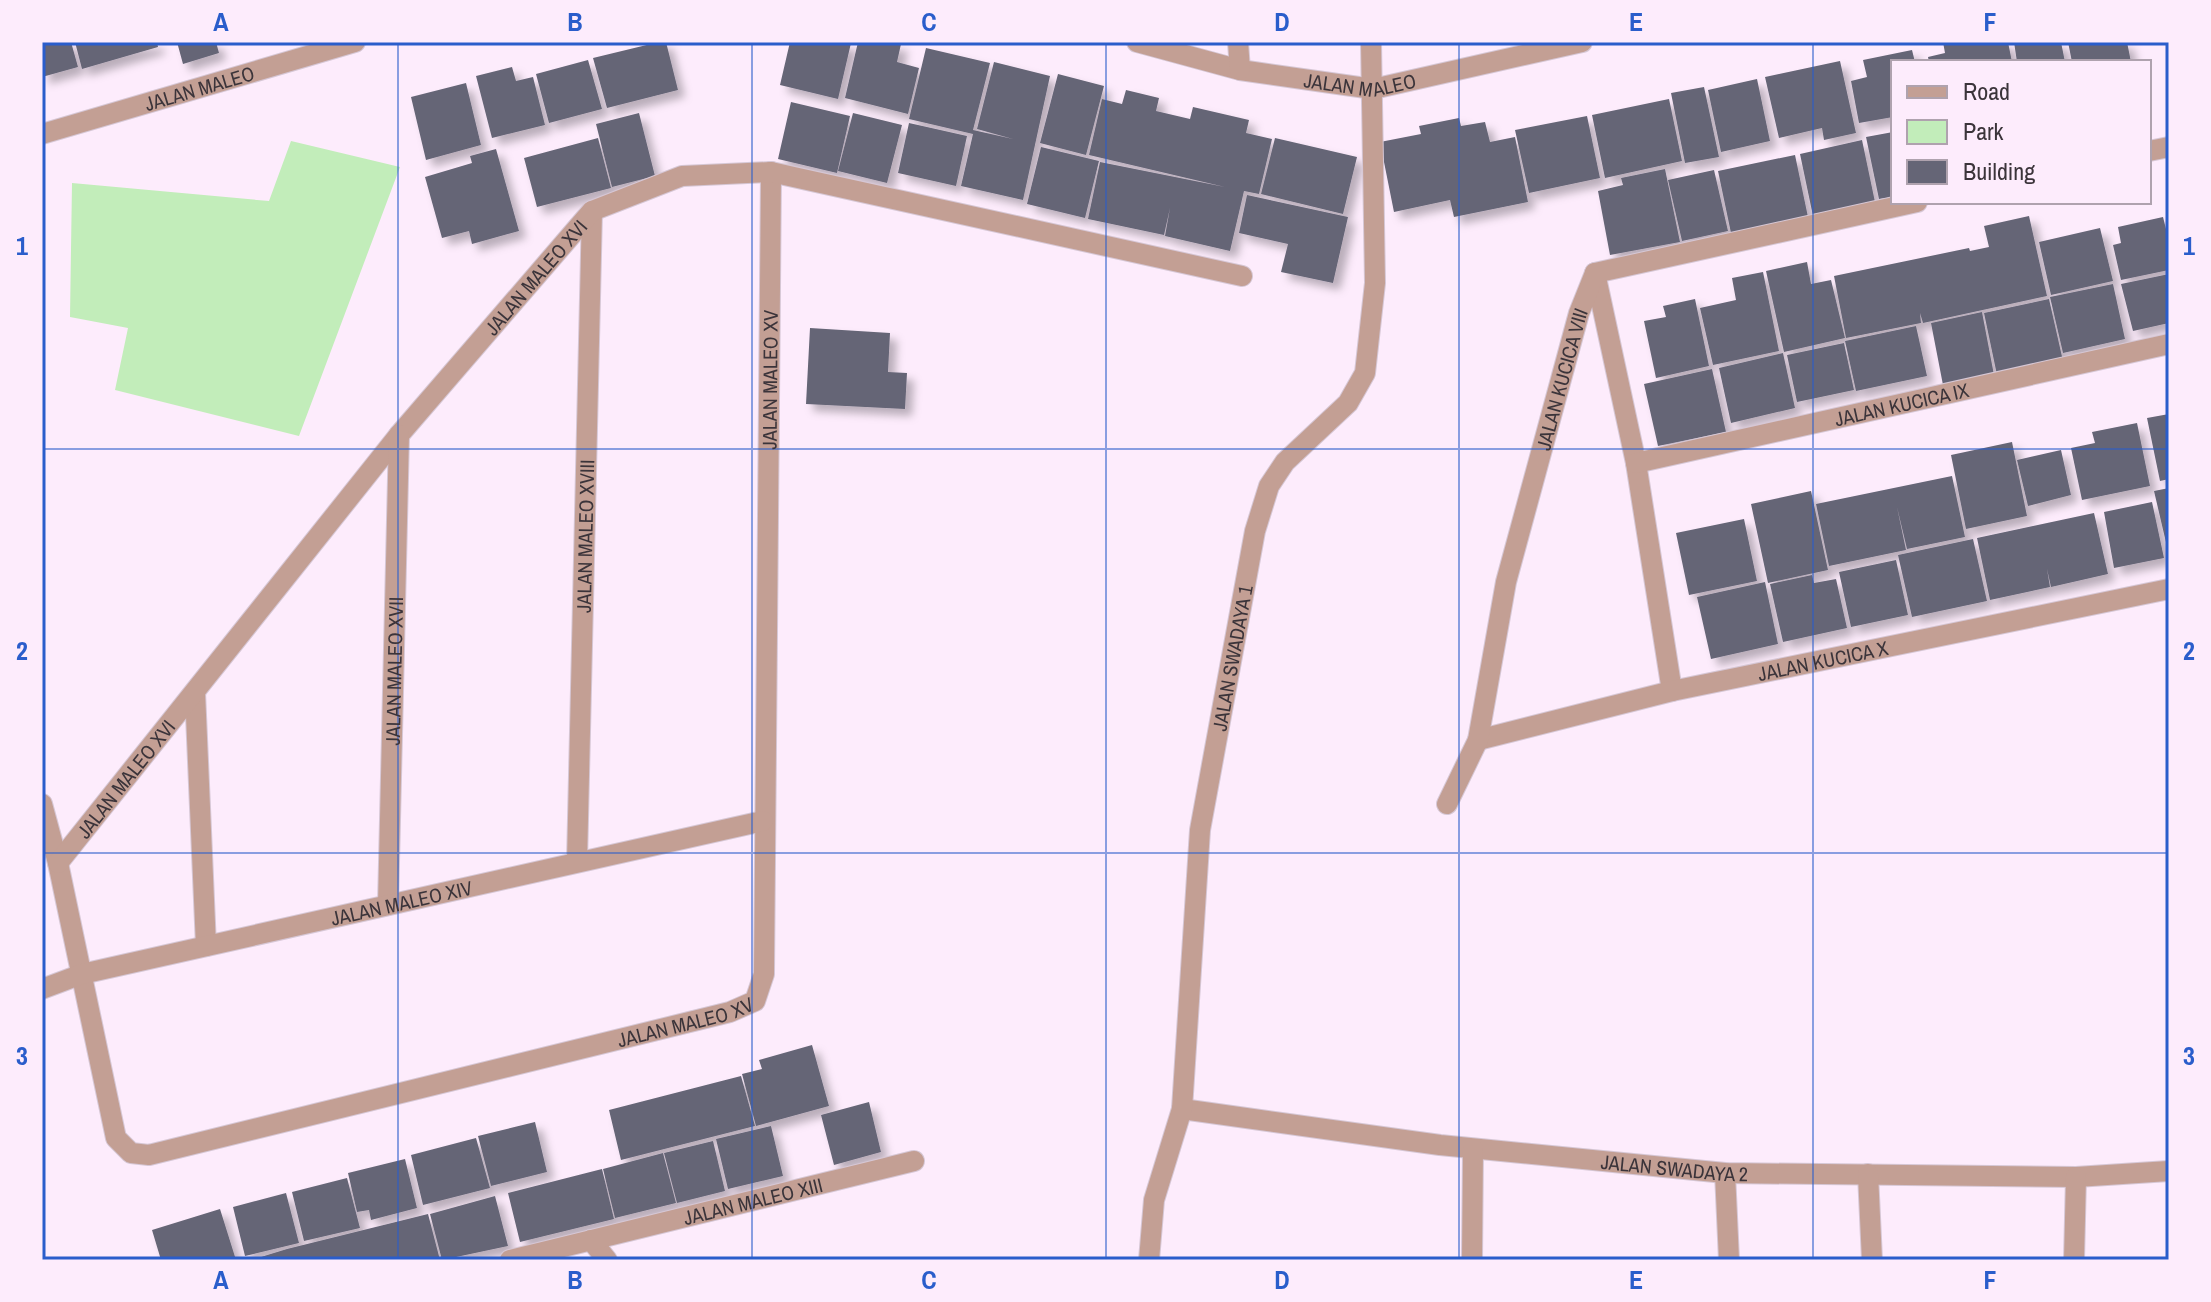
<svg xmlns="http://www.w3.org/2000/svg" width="2211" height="1302" viewBox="0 0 2211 1302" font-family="'Archivo Narrow',sans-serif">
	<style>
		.green { fill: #c2edba }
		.building { fill: #656576; filter: url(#shadow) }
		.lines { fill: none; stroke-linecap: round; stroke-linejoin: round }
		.minor-casing { stroke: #d6c7d5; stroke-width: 22 }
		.minor { stroke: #c39f94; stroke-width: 20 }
		.grid { fill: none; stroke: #2a5dcb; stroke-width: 2; stroke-opacity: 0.55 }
		.labels { text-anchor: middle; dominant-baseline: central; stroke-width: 8; stroke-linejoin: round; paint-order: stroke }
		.street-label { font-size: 20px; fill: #3b343a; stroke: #fdecfc }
		.neatline { fill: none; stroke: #2a5dcb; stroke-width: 3 }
		.grid-label { font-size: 26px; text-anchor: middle; font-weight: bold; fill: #2a5dcb }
	</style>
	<defs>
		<filter id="shadow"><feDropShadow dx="7" dy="7" stdDeviation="4" flood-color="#0004"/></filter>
	</defs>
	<rect width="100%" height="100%" fill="#fdecfc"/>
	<path class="green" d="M291 141 400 167 299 436 115 390 128 328 70 317 72 183 269 201Z"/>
	<path class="building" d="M42 42H71L78 67 42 77Z
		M75 42H157L158 47 82 69Z
		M177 42H216L219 53 183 64Z
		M659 42H666L678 90 607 108 593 58Z
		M790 42 851 43 838 99 780 85Z
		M858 42 901 44 897 62 919 68 908 114 845 98Z
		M1943 42H2008L2012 62H1929L1928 57 1945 53Z
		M2014 42H2061L2065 62H2017Z
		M2068 42H2127L2131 62H2072Z
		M926 48 990 63 973 130 1013 139 977 129 994 62 1050 76 1023 200 961 186 973 134 909 119Z
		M1912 50 1915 62H1893V117L1859 123 1851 81 1867 77 1863 60Z
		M588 60 602 109 549 123 536 74Z
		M1840 61 1856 133 1824 140 1822 128 1779 138 1765 77Z
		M512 67 516 81 533 77 545 125 492 138 476 76Z
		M1058 74 1104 86 1086 155 1040 143Z
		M1757 79 1770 141 1721 152 1708 90Z
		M466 83 481 145 426 160 411 97Z
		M1704 87 1719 157 1685 163 1671 93Z
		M1126 90 1159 98 1156 111 1190 119 1193 107 1249 120 1246 133 1272 139 1259 194 1244 191 1230 251 1165 236 1170 208 1164 235 1088 219 1100 162 1225 187 1089 155 1102 99 1122 104Z
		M1669 99 1682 161 1605 178 1592 115Z
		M791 102 850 116 837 173 778 159Z
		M639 113 655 176 612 187 596 124Z
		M853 113 902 125 887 183 838 171Z
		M1587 116 1600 178 1529 193 1515 130Z
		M1459 118 1461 126 1485 122 1490 142 1515 137 1528 202 1454 217 1450 200 1394 212 1380 142 1421 134 1419 126Z
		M909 123 967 136 956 186 898 173Z
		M1893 132V197L1879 199 1866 137Z
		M598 138 611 188 537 207 524 158Z
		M1275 138 1357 157 1343 214 1261 194Z
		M1862 140 1875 202 1813 216 1800 154Z
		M1041 147 1099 161 1085 218 1027 204Z
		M496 149 519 231 472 244 469 231 442 238 425 177 472 163 470 156Z
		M1795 155 1808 217 1731 233 1718 171Z
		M1665 169 1680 242 1610 255 1598 191 1623 185 1621 178Z
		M1714 170 1728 231 1682 241 1668 180Z
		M1247 195 1348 217 1333 283 1281 272 1288 244 1239 233Z
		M2029 216 2047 296 1923 323 1920 313 1921 323 1846 338 1834 276 1969 248 1970 251 1989 247 1984 226Z
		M2163 217 2169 241V270L2121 280 2113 245 2121 243 2118 227Z
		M2100 228 2113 281 2051 295 2039 242Z
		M1807 262 1811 284 1831 280 1845 338 1784 352 1766 271Z
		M1763 272 1779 351 1713 365 1700 308 1736 300 1732 278Z
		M2169 274V323L2133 331 2121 284Z
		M2113 284 2125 339 2063 353 2050 297Z
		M1695 299 1709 366 1656 378 1644 321 1666 317 1663 306Z
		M2049 299 2063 361 1997 375 1984 313Z
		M1982 312 1994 375 1943 385 1931 323Z
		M1916 326 1927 376 1856 391 1845 341Z
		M810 328 890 333 888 372 907 373 905 409 806 404Z
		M1844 343 1854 390 1797 402 1787 355Z
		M1783 353 1795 408 1731 423 1719 368Z
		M1712 369 1726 432 1658 446 1644 384Z
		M2169 414V479L2160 481 2147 418Z
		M2137 423 2150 486 2082 500 2071 448 2095 443 2092 432Z
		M2012 442 2027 516 1966 529 1951 455Z
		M2061 450 2071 495 2028 506 2017 460Z
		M1952 476 1965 537 1907 549 1897 507 1906 550 1829 566 1816 504Z
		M2169 488V551H2168L2154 491Z
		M1811 491 1828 570 1768 583 1751 504Z
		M2152 502 2164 558 2114 568 2104 512Z
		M2094 513 2108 574 2051 587 2047 569 2050 587 1990 600 1977 538Z
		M1744 519 1757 581 1689 595 1676 533Z
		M1973 539 1987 601 1912 617 1898 555Z
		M1896 560 1908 615 1851 627 1839 572Z
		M1812 575 1814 583 1836 579 1847 628 1783 642 1770 584Z
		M1765 582 1778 644 1711 659 1697 597Z
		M812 1045 829 1106 756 1126 742 1074 762 1069 759 1060Z
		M741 1076 755 1126 621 1160 609 1110Z
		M869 1102 881 1152 834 1165 821 1115Z
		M535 1122 547 1172 491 1186 478 1136Z
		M771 1126 783 1176 728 1189 716 1139Z
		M476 1138 490 1188 423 1205 411 1155Z
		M713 1141 725 1191 677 1203 664 1153Z
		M663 1153 676 1203 615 1218 603 1169Z
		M405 1159 417 1208 371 1220 369 1210 357 1212 348 1173Z
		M602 1169 614 1219 520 1242 508 1193Z
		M347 1178 360 1228 304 1241 292 1192Z
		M286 1193 299 1243 245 1256 233 1207Z
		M495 1196 508 1246 442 1260 430 1214Z
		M220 1209 236 1260H161L152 1230Z
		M428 1214 440 1260H251L287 1249Z"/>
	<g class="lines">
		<g class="minor-casing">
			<g id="minor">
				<path id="s1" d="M1137 42 1240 70 1373 89 1582 42"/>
				<path d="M1238 42 1240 70"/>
				<path id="s2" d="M42 134 355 42"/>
				<path d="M2149 151 2169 147"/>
				<path d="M1595 273 1636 463 1672 691"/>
				<path id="s3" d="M1636 463 2169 344"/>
				<path d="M195 692 206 946"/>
				<path id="s4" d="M1478 740 1672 691 2169 589"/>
				<path id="s5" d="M42 804 58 863 116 1138 131 1153 149 1155 730 1012 755 1001 764 974 771 172"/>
				<path id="s6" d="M1447 804 1478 740 1506 582 1579 313 1595 273 1917 202"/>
				<path id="s7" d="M577 862 592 211"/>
				<path id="s8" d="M58 863 399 435 592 211 682 176 771 172 1242 276"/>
				<path id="s9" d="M388 905 399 435"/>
				<path id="s10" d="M42 989 82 974 763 821"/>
				<path id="s11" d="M1182 1109 1440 1145 1725 1173 2076 1177 2169 1171"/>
				<path d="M1725 1173 1729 1260"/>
				<path d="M1868 1174 1872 1260"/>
				<path d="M591 1240 607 1260"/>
				<path id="s12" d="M510 1260 914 1161"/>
				<path id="s13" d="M1149 1260 1154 1200 1182 1109 1200 830 1255 531 1269 486 1285 462 1348 403 1365 373 1375 283 1371 42"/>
				<path d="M1472 1260 1473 1149"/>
				<path d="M2074 1260 2076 1177"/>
			</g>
		</g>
		<use href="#minor" class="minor"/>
	</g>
	<path class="grid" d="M398 42V1260M752 42V1260M1106 42V1260M1459 42V1260M1813 42V1260M42 449H2169M42 853H2169"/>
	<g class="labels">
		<g class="street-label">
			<text stroke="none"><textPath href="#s1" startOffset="228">JALAN MALEO</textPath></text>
			<text stroke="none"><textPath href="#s2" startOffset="164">JALAN MALEO</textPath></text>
			<text stroke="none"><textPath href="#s8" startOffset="756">JALAN MALEO XVI</textPath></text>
			<text stroke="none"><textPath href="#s5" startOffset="1630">JALAN MALEO XV</textPath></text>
			<text stroke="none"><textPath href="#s6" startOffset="442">JALAN KUCICA VIII</textPath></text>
			<text stroke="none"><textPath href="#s3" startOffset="272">JALAN KUCICA IX</textPath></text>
			<text stroke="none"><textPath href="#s7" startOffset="326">JALAN MALEO XVIII</textPath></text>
			<text stroke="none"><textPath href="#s13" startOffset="610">JALAN SWADAYA 1</textPath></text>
			<text stroke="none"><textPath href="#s4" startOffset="354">JALAN KUCICA X</textPath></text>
			<text stroke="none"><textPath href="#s9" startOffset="234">JALAN MALEO XVII</textPath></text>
			<text stroke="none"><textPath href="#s8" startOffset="108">JALAN MALEO XVI</textPath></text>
			<text stroke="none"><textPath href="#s10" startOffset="370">JALAN MALEO XIV</textPath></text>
			<text stroke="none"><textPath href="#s5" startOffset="934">JALAN MALEO XV</textPath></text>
			<text stroke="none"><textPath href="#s11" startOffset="496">JALAN SWADAYA 2</textPath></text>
			<text stroke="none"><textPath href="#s12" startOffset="250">JALAN MALEO XIII</textPath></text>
		</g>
	</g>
	<rect width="2211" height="1302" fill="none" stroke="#fdecfc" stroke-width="88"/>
	<rect x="1891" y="60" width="260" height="144" fill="#fdecfc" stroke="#afa2ae" stroke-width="2"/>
	<rect x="1907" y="86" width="40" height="12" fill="#c39f94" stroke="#afa2ae" stroke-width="2"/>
	<text x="1963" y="100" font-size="24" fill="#3b343a">Road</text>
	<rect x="1907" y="120" width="40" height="24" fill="#c2edba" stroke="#afa2ae" stroke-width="2"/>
	<text x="1963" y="140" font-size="24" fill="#3b343a">Park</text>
	<rect x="1907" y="160" width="40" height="24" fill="#656576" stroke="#afa2ae" stroke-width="2"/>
	<text x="1963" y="180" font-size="24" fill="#3b343a">Building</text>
	<rect x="44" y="44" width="2123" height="1214" class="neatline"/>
	<g class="grid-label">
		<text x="221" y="31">A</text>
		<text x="575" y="31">B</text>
		<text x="929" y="31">C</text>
		<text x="1282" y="31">D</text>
		<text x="1636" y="31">E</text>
		<text x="1990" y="31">F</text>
		<text x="22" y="255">1</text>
		<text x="2189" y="255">1</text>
		<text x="22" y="660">2</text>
		<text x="2189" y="660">2</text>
		<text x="22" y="1065">3</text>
		<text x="2189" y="1065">3</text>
		<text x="221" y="1289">A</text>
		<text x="575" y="1289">B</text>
		<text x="929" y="1289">C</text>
		<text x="1282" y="1289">D</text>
		<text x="1636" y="1289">E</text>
		<text x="1990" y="1289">F</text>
	</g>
</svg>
